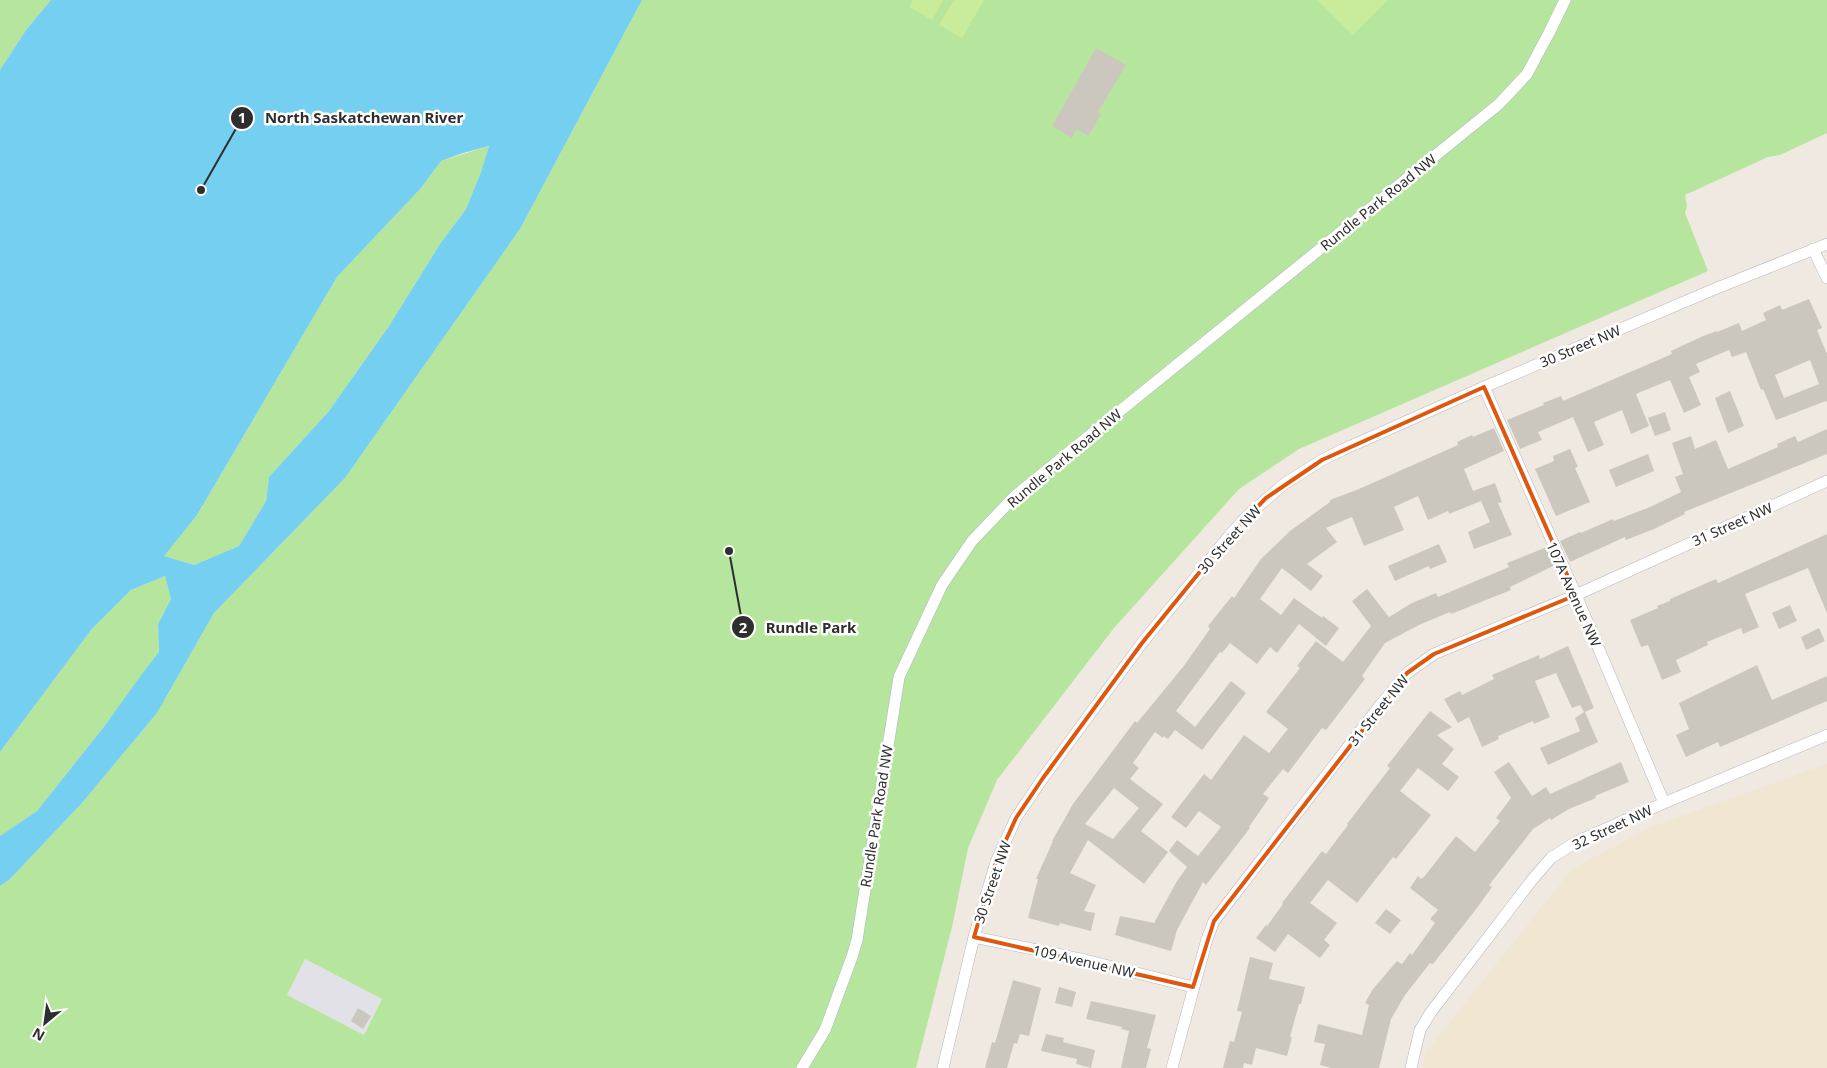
<svg xmlns="http://www.w3.org/2000/svg" width="1827" height="1068" viewBox="0 0 1827 1068" font-family="'Noto Sans',sans-serif">
	<style>
		.industrial { fill: #e3e1e8 }
		.education { fill: #f0e6d1 }
		.green { fill: #b6e59e; fill-rule: evenodd }
		.pitch { fill: #c9ec9a }
		.water { fill: #75cff0; fill-rule: evenodd }
		.building { fill: #cbc7bf; fill-rule: evenodd }
		.lines { fill: none; stroke-linecap: round; stroke-linejoin: round }
		.street-casing { stroke: #b4b7c1; stroke-width: 12 }
		.street { stroke: #fff; stroke-width: 11 }
		.marked { fill: none; stroke: #df570e; stroke-width: 4; stroke-linejoin: round }
		.labels { text-anchor: middle; dominant-baseline: central; stroke-width: 5; stroke-linejoin: round; paint-order: stroke }
		.street-label { font-size: 14px; fill: #2e2e2e; stroke: #fff }
		.leader { fill: none; stroke: #2e2e2e; stroke-width: 2 }
		.callout-dot { fill: #2e2e2e; stroke: #fff; stroke-width: 2 }
		.mark-label { font-size: 15px; text-anchor: middle; font-weight: bold; fill: #fff }
		.callout-label { font-size: 15px; text-anchor: middle; font-weight: bold; fill: #2e2e2e; stroke: #fff; stroke-width: 5; stroke-linejoin: round; paint-order: stroke }
	</style>
	<rect width="100%" height="100%" fill="#efe9e1"/>
	<path class="industrial" d="M305 959 382 999 364 1035 286 995Z"/>
	<path class="education" d="M1827 764V1068H1422L1426 1052 1572 869 1651 827Z"/>
	<path class="green" d="M0 0H51L26 30 0 70Z
		M642 0H1827V133L1780 155 1768 157 1685 195 1687 206 1685 213 1708 271 1299 449 1239 489 1114 628 997 780 968 848 952 927 916 1068H0V886L10 879 82 803 157 713 214 613 345 478 520 229ZM305 959 382 999 364 1035 287 995Z
		M489 146 481 172 466 209 440 244 389 326 329 411 269 477 266 501 239 546 194 565 163 556 197 515 337 277 421 188 441 161Z
		M165 576 171 599 158 624 159 652 103 728 37 811 0 836V752L91 630 131 590Z"/>
	<path class="pitch" d="M913 0H943L932 20 909 7Z
		M954 0H984L962 38 939 25Z
		M1317 0H1388L1353 35Z"/>
	<path class="water" d="M51 0H642L520 229 345 478 214 613 157 713 82 803 10 879 0 886V836L37 811 103 728 142 674 159 652 158 624 171 599 165 576 131 590 91 630 0 752V70L26 30ZM489 146 481 172 466 209 440 244 389 326 329 411 269 477 266 501 239 546 194 565 164 556 197 515 337 277 421 188 441 161 463 153Z"/>
	<path class="building" d="M1096 48 1126 65 1098 112 1101 114 1088 136 1077 129 1072 138 1052 126Z
		M1809 299 1822 328 1817 330 1827 354V402L1826 401 1776 420 1763 389 1761 390 1746 352 1732 357 1729 350 1696 364 1700 372 1689 377 1701 405 1684 413 1670 380 1636 394 1649 426 1631 434 1622 410 1594 422 1604 445 1588 452 1573 417 1538 432 1542 440 1520 449 1507 420 1544 405 1543 403 1561 396 1563 401 1672 354 1671 351 1703 336 1717 331V332L1739 323 1742 331 1766 320 1763 313 1780 305 1782 310ZM1810 360 1819 384 1784 398 1775 375Z
		M1730 391 1744 426 1728 433 1715 398Z
		M1665 412 1671 430 1655 436 1648 418Z
		M1494 428 1504 451 1464 469 1473 491 1495 483 1502 502 1498 503 1512 535 1474 549 1468 532 1490 522 1481 501 1449 514 1448 511 1428 520 1418 496 1394 507 1404 530 1364 546 1352 517 1326 528 1337 542 1307 564 1323 576 1311 591 1282 568 1260 599 1281 615 1294 598 1322 618 1323 616 1339 628 1326 646 1299 624 1277 653 1270 647 1257 664 1230 643 1222 653 1220 652 1176 711 1195 727 1231 681 1246 693 1202 750 1175 730 1168 739 1164 736 1163 738 1155 732 1133 763 1139 768 1130 779 1163 804 1141 831 1168 852 1144 884 1088 840 1070 873 1096 885 1084 911 1095 913 1091 931 1060 923 1059 926 1028 918 1038 879H1036L1053 841H1052L1073 804 1135 721 1137 723 1183 667 1210 629 1208 626 1232 596 1234 598 1261 559 1290 531 1330 502V500L1359 489 1458 445 1457 442 1472 435 1473 437ZM1114 788 1139 808 1113 839 1085 824Z
		M1827 429V454L1684 512 1685 514 1654 529 1626 540 1625 537 1570 562 1560 541 1580 532 1581 533 1613 519 1614 521 1650 507 1681 492 1675 477 1683 474 1672 443 1691 436 1695 449 1716 440 1728 469 1778 447 1777 444 1795 436 1798 442Z
		M1570 449 1578 467 1575 468 1590 502 1556 516 1535 469 1554 461 1553 456Z
		M1648 454 1654 471 1616 487 1609 470Z
		M1827 534V613L1808 568 1745 594 1759 627 1743 634 1741 628 1707 642 1708 645 1676 660 1681 672 1662 680 1648 645 1641 647 1630 620 1658 608 1657 606 1670 601V599L1716 579 1718 583Z
		M1439 544 1447 562 1430 569 1429 566 1395 581 1388 566Z
		M1547 547 1555 565 1510 587 1511 590 1451 614 1450 612 1419 625 1385 643 1362 676 1365 679 1326 730 1322 728 1288 773 1283 769 1263 794 1269 798 1249 827 1250 828 1206 885 1203 882 1177 930 1171 951 1115 935 1120 916 1154 923 1177 881 1187 867 1169 851 1177 840 1198 856 1221 827 1199 811 1186 828 1171 817 1204 774 1211 780 1244 735 1269 753 1288 729 1266 712 1300 668 1297 666 1316 641 1343 662 1371 626 1352 601 1367 589 1389 617 1412 603 1436 593 1438 597 1509 567 1507 563Z
		M1790 605 1797 621 1779 629 1772 613Z
		M1819 628 1825 641 1806 650 1801 637Z
		M1568 646 1594 708 1585 712 1598 742 1548 765 1540 748 1580 731 1575 718 1584 712 1580 705 1572 708 1556 673 1535 681 1550 717 1534 724 1533 721 1498 736 1499 739 1482 747 1469 717 1458 723 1444 699 1460 691 1462 695 1494 679 1492 675 1539 655 1540 659Z
		M1757 665 1772 700 1827 676V701L1720 747 1718 742 1686 757 1676 735 1689 729 1679 703Z
		M1430 711 1452 727 1437 735 1454 749 1442 764 1459 777 1448 791 1418 768 1400 791 1431 815 1396 859 1393 857 1357 903 1328 880 1310 903 1337 923 1324 940 1330 945 1320 958 1288 934 1275 952 1256 938 1266 925 1267 926 1283 904 1282 903 1322 851 1326 854 1348 825 1347 824 1390 768 1387 766Z
		M1509 762 1532 796 1546 787 1550 794 1621 762 1629 782 1595 796 1596 798 1569 809 1551 820 1550 818 1533 829 1489 885 1492 887 1477 908 1433 964 1430 963 1405 995 1391 1019 1379 1068H1331L1320 1065 1325 1044 1314 1042 1318 1024 1362 1035 1369 1005 1365 1003 1373 989 1397 961 1402 964 1410 953 1412 955 1435 923 1430 919 1438 910 1410 888 1418 876 1421 879 1424 877 1456 836 1475 852 1500 821 1496 818 1511 798 1494 772Z
		M1386 909 1401 920 1390 934 1375 923Z
		M1250 957 1273 963 1269 979 1305 987 1301 1004H1299L1290 1037H1292L1287 1056 1256 1048 1252 1065 1244 1063 1243 1068H1223L1230 1041 1234 1042 1242 1012 1237 1011Z
		M1013 980 1041 988 1029 1036 1020 1034 1017 1044 1014 1043 1007 1068H985L992 1042 995 1043Z
		M1059 987 1076 992 1072 1007 1055 1003Z
		M1091 1001 1156 1015 1147 1048 1151 1049 1146 1068H1121L1129 1031 1121 1029 1122 1027 1086 1019Z
		M358 1008 371 1016 363 1029 351 1021Z
		M1046 1034 1064 1038 1063 1042 1095 1050 1091 1068 1076 1064 1077 1059 1041 1051Z"/>
	<g class="lines">
		<g class="street-casing">
			<path id="street" d="M1813 249 1827 278
				M1484 387 1576 595 1664 803
				M974 937 1085 960 1193 987
				M802 1068 825 1030 852 957 857 940 899 677 942 585 972 541 1015 496 1499 104 1527 74 1549 33 1565 0
				M943 1068 974 937 996 862 1016 818 1043 778 1142 643 1229 536 1247 516 1284 484 1322 460 1342 450 1484 387 1717 288 1827 244
				M1172 1068 1207 939 1214 921 1378 708 1407 673 1434 654 1576 595 1827 481
				M1411 1068 1420 1030 1431 1012 1532 880 1551 858 1576 842 1664 803 1827 735"/>
		</g>
		<use href="#street" class="street"/>
	</g>
	<path class="marked" d="M1484 387 1576 595 1434 654 1407 673 1214 921 1193 987 974 937 996 862 1016 818 1043 778 1142 643 1229 536 1266 498 1322 460Z"/>
	<g class="labels">
		<g class="street-label">
			<text transform="translate(1378 202) rotate(-39)">Rundle Park Road NW</text>
			<text transform="translate(1580 346) rotate(-23)">30 Street NW</text>
			<text transform="translate(1064 458) rotate(-40)">Rundle Park Road NW</text>
			<text transform="translate(1732 524) rotate(-24)">31 Street NW</text>
			<text transform="translate(1229 539) rotate(-48)">30 Street NW</text>
			<text transform="translate(1574 594) rotate(66)">107A Avenue NW</text>
			<text transform="translate(1378 710) rotate(-51)">31 Street NW</text>
			<text transform="translate(876 816) rotate(-81)">Rundle Park Road NW</text>
			<text transform="translate(1612 827) rotate(-25)">32 Street NW</text>
			<text transform="translate(992 882) rotate(-71)">30 Street NW</text>
			<text transform="translate(1084 961) rotate(13)">109 Avenue NW</text>
		</g>
	</g>
	<path class="leader" d="M201 190L242 118M729 551L743 627"/>
	<g class="callout-dot">
		<circle cx="201" cy="190" r="5"/>
		<circle cx="729" cy="551" r="5"/>
		<circle cx="242" cy="118" r="12"/>
		<circle cx="743" cy="627" r="12"/>
	</g>
	<g class="mark-label">
		<text x="242" y="123">1</text>
		<text x="743" y="633">2</text>
	</g>
	<g class="callout-label">
		<text x="364" y="123">North Saskatchewan River</text>
		<text x="811" y="633">Rundle Park</text>
	</g>
	<g transform="translate(45 1023) rotate(209)" stroke="#ffffff" stroke-width="4" paint-order="stroke">
	<path d="M0-4L9 19L0 12L-9 19Z" fill="#2e2e2e"/>
	<text y="-8" font-size="14" font-weight="bold" text-anchor="middle" fill="#2e2e2e">N</text>
	</g>
</svg>
